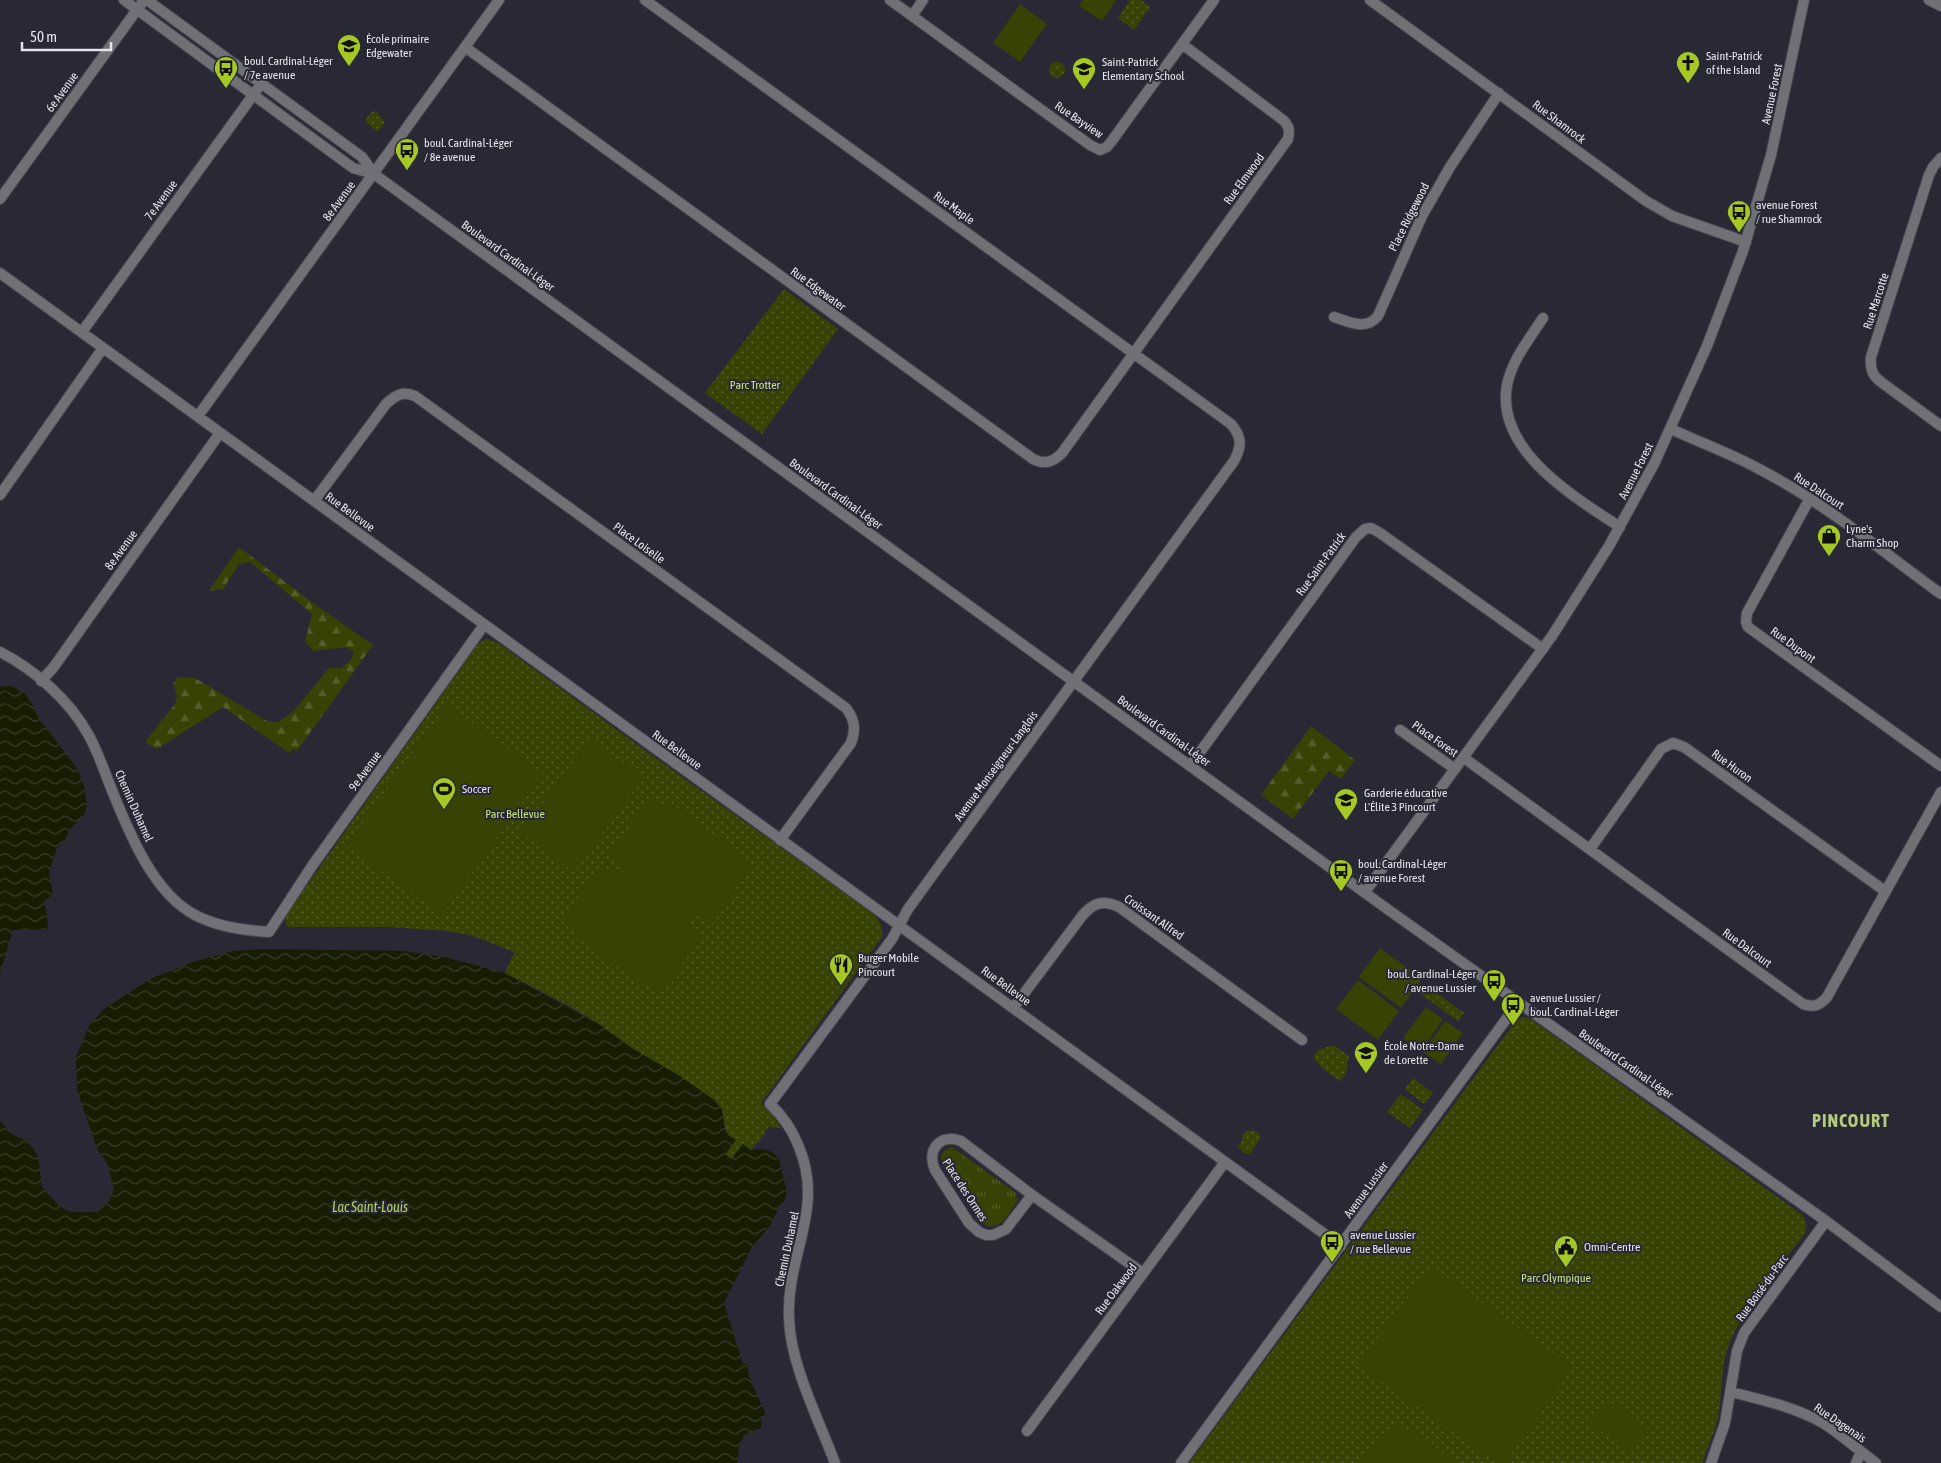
<svg xmlns="http://www.w3.org/2000/svg" width="1941" height="1463" viewBox="0 0 1941 1463" font-family="'Asap Condensed',sans-serif">
	<style>
		.grass { fill: url(#grass-tufts) }
		.forest { fill: url(#forest-firs) }
		.park { fill: url(#park-dots) }
		.pitch { fill: #364305 }
		.water { fill: url(#water-waves) }
		.lines { fill: none; stroke-linecap: round; stroke-linejoin: round }
		.minor-casing { stroke: #474752; stroke-width: 12 }
		.tertiary-casing { stroke: #474752; stroke-width: 12 }
		.minor { stroke: #707077; stroke-width: 10 }
		.tertiary { stroke: #707077; stroke-width: 10 }
		.labels { text-anchor: middle; dominant-baseline: central; stroke-width: 4; stroke-linejoin: round; paint-order: stroke }
		.poi-label { font-size: 12px; fill: #e4e4ed; stroke: #292935; text-anchor: start }
		.street-label { font-size: 12px; fill: #e4e4ed; stroke: #292935 }
		.park-label { font-size: 12px; fill: #c8e775; stroke: #292935 }
		.water-label { font-size: 14px; font-style: italic; fill: #b2d05e; stroke: #292935 }
		.district-label { font-size: 18px; font-weight: bold; letter-spacing: 1px; fill: #b4c980; stroke: #292935 }
	</style>
	<defs>
		<pattern id="grass-tufts" width="24" height="20" patternUnits="userSpaceOnUse" patternTransform="scale(1.25)"><rect width="24" height="20" fill="#364305"/><path d="M3 7l-1-3M5 7V3M7 7l1-3M15 17l-1-3M17 17v-4M19 17l1-3" fill="none" stroke="#535e2a"/></pattern>
		<pattern id="forest-firs" width="22" height="20" patternUnits="userSpaceOnUse" patternTransform="scale(1.25)"><rect width="22" height="20" fill="#364305"/><path d="M5 1l3.5 6h-7zM16 11l3.5 6h-7z" fill="#535e2a"/></pattern>
		<pattern id="park-dots" width="8" height="8" patternUnits="userSpaceOnUse" patternTransform="scale(1.25)"><rect width="8" height="8" fill="#364305"/><path d="M2 2h.1M6 6h.1" fill="none" stroke="#535e2a" stroke-width="1.8" stroke-linecap="round"/></pattern>
		<pattern id="water-waves" width="16" height="10" patternUnits="userSpaceOnUse" patternTransform="scale(1.25)"><rect width="16" height="10" fill="#161d03"/><path d="M0 5q4-4 8 0t8 0" fill="none" stroke="#383e28"/></pattern>
	</defs>
	<rect width="100%" height="100%" fill="#292935"/>
	<path class="grass" d="M952 1147 1016 1193 1017 1201C1009 1214 997 1237 980 1221L942 1164 941 1156 944 1151Z"/>
	<path class="forest" d="M239 547 313 603 373 645 297 751 293 749 289 753 223 707 157 749 145 742 175 704 177 696 173 683 178 677 195 678 267 721 278 722 293 712 329 668H341L351 660 354 652 346 647 313 651 305 642 312 614 250 562 239 564 223 589 209 591Z
		M1311 726 1355 760 1341 779 1329 771 1293 819 1261 795Z"/>
	<path class="park" d="M1130 0H1141L1150 7 1134 30 1118 18Z
		M1049 70a8 8 0 1 1 16 0a8 8 0 1 1-16 0Z
		M373 111 377 112 385 123 377 132 366 122V119Z
		M784 289 838 329 762 434 705 393Z
		M486 639 497 642 650 754 864 907C875 915 884 922 882 937L761 1103 768 1109 782 1128 768 1127 761 1139 751 1150 731 1159 725 1155 733 1138C718 1129 731 1114 714 1100 688 1079 658 1065 630 1047 620 1040 612 1033 602 1026 572 1006 538 990 505 973L514 952 473 936 448 931 390 927H288C284 922 285 918 288 912L478 644Z
		M1424 984 1464 1013 1458 1021 1418 992Z
		M1523 1017 1531 1019 1801 1214C1808 1221 1807 1227 1804 1235 1778 1269 1737 1313 1726 1354 1721 1373 1722 1393 1719 1412 1716 1429 1708 1446 1702 1463H1189L1515 1022Z
		M1333 1045 1349 1056 1346 1074 1340 1081 1324 1070 1313 1058 1318 1050Z
		M1413 1078 1433 1093 1424 1104 1405 1089Z
		M1401 1094 1423 1110 1410 1128 1387 1112Z
		M1248 1130 1257 1132 1261 1137 1250 1154 1244 1153 1238 1147 1242 1140 1243 1134Z"/>
	<path class="pitch" d="M1083 0H1116L1102 21 1079 6Z
		M1020 4 1047 24 1020 62 993 43Z
		M447 705 543 773 442 915 346 846Z
		M590 739 643 778 574 872 521 833Z
		M650 796 669 808 672 804 740 853 739 855 752 864 712 924 696 914 688 926 702 936 662 992 647 982 644 986 576 937 578 933 562 921 602 865 619 877 626 867 610 855Z
		M1380 948 1422 979 1401 1008 1359 977Z
		M1358 980 1399 1011 1378 1040 1336 1009Z
		M1426 1007 1443 1019 1421 1051 1403 1038Z
		M1445 1021 1463 1033 1441 1064 1423 1052Z
		M1431 1266 1573 1367 1505 1463H1497L1359 1366Z
		M1608 1400 1649 1429 1632 1453 1591 1424Z
		M1397 1426 1410 1430 1457 1463H1358L1380 1436Z"/>
	<path class="water" d="M11 686 25 694 33 706 39 719 77 768 84 786 87 805 84 815 70 829 64 842 57 848 49 873 53 893 44 902 47 913 48 929 13 930 0 973V687Z
		M264 949 403 951 445 957 505 973 602 1026 630 1047 680 1076 714 1100 722 1109 725 1130 728 1135 736 1140 725 1154 731 1159 743 1144 751 1150C762 1148 772 1149 779 1159L787 1192 785 1200 780 1205 770 1226 752 1247 724 1303 743 1364H747L749 1377 766 1415 762 1416 761 1428 744 1435 739 1447 737 1463H0V1121L14 1135 28 1141 38 1156 42 1187 59 1206 70 1212H98L108 1203 114 1190 108 1165 97 1149 77 1090 76 1057 89 1026 105 1008 152 978 193 962 233 951Z"/>
	<g class="lines">
		<g class="minor-casing">
			<path id="minor" d="M645 0 1231 424C1242 437 1242 446 1234 461L908 909 892 939 770 1104C784 1117 792 1129 799 1147 825 1210 786 1255 789 1318 790 1364 819 1420 835 1463
				M890 0 1090 145 1100 150 1107 147 1111 142 1214 0
				M1370 0 1646 201 1672 216 1746 242
				M1929 0 1941 6
				M912 16 923 0
				M465 47 1033 459C1045 465 1053 462 1062 453L1288 139C1290 130 1289 126 1283 120L1182 44
				M1941 158 1933 167 1929 175 1871 357C1870 369 1872 375 1881 382L1941 426
				M0 199 144 0
				M0 273 1341 1246
				M1334 317C1349 322 1366 331 1378 316L1422 216 1450 167 1499 93
				M1543 318C1530 338 1512 360 1507 385 1495 450 1574 497 1620 527
				M82 332 261 84
				M198 416 499 0
				M1671 429C1701 443 1732 454 1761 470 1826 504 1883 552 1941 594
				M0 495 103 348
				M1809 500 1747 613 1746 622 1748 627 1941 766
				M314 501 386 404C396 395 402 391 415 396L846 708C855 720 856 729 851 743L780 840
				M0 652C34 669 70 701 88 734 97 750 103 767 109 783 127 827 151 892 195 915 218 927 243 930 269 932L312 866 484 625
				M41 681 53 668 220 433
				M1400 730 1455 769
				M1464 758 1803 1004C1814 1008 1820 1005 1827 997L1941 792
				M1190 766 1356 537 1365 529 1371 528 1380 533 1543 649
				M1590 849 1661 749 1673 743 1684 747 1885 891
				M1014 1007 1082 916C1093 903 1103 899 1119 907L1302 1040
				M1032 1195 1006 1229 993 1235H986L979 1232 969 1223 935 1170C926 1150 940 1133 961 1141L1032 1195 1143 1273
				M1731 1392C1763 1400 1794 1407 1823 1423 1842 1435 1858 1450 1876 1463
				M1027 1431 1225 1162
				M1181 1463 1518 1003
				M1711 1463 1725 1423 1737 1351 1744 1333 1826 1221
				M1856 1463 1861 1452"/>
		</g>
		<g class="tertiary-casing">
			<path id="tertiary" d="M124 0 353 168 374 174
				M147 0 362 157 374 174 1390 911 1826 1221 1941 1307
				M1365 892 1552 636 1609 546 1655 462 1707 346 1743 251 1771 155 1804 0"/>
		</g>
		<use href="#minor" class="minor"/>
		<use href="#tertiary" class="tertiary"/>
	</g>
	<defs>
		<g id="school-pin" transform="scale(1.25)"><path d="M0 17L-7.5 6A9.5 9.5 0 1 1 7.5 6Z" fill="#a5c823" stroke="#292935"/><path d="M0-5L7-2L0 1L-7-2ZM-4 1L0 2.5L4 1V4Q0 6-4 4Z" fill="#111"/></g>
		<g id="church-pin" transform="scale(1.25)"><path d="M0 17L-7.5 6A9.5 9.5 0 1 1 7.5 6Z" fill="#a5c823" stroke="#292935"/><path d="M-1.2-6h2.4v3.5h3.3v2.4h-3.3V6h-2.4V-.1h-3.3v-2.4h3.3Z" fill="#111"/></g>
		<g id="bus-pin" transform="scale(1.25)"><path d="M0 17L-7.5 6A9.5 9.5 0 1 1 7.5 6Z" fill="#a5c823" stroke="#292935"/><path d="M-5-6H5V4H4V6H2V4H-2V6H-4V4H-5ZM-3.5-4V0h7V-4ZM-3.5 1.2v1.5H-2V1.2ZM2 1.2v1.5H3.5V1.2Z" fill="#111"/></g>
		<g id="shop-pin" transform="scale(1.25)"><path d="M0 17L-7.5 6A9.5 9.5 0 1 1 7.5 6Z" fill="#a5c823" stroke="#292935"/><path d="M-5-2.5h2.3a2.7 3.5 0 0 1 5.4 0H5L5.5 6h-11ZM-1.5-2.5h3a1.5 2.3 0 0 0-3 0Z" fill="#111"/></g>
		<g id="stadium-pin" transform="scale(1.25)"><path d="M0 17L-7.5 6A9.5 9.5 0 1 1 7.5 6Z" fill="#a5c823" stroke="#292935"/><path d="M0-5a6.5 5 0 1 0 0 10a6.5 5 0 1 0 0-10ZM-3.5-1.8h7v3.6h-7Z" fill="#111"/></g>
		<g id="restaurant-pin" transform="scale(1.25)"><path d="M0 17L-7.5 6A9.5 9.5 0 1 1 7.5 6Z" fill="#a5c823" stroke="#292935"/><path d="M-5-6h1v4h1v-4h1v4h1v-4h1v5L-1.5 .5V6h-2V.5L-5-1ZM5-6V6H3V1.5H1.5Q1.5-4 5-6Z" fill="#111"/></g>
		<g id="civic-pin" transform="scale(1.25)"><path d="M0 17L-7.5 6A9.5 9.5 0 1 1 7.5 6Z" fill="#a5c823" stroke="#292935"/><path d="M-.6-6.5H3V-4.5H.6V-3L4-1V1h2V6H-6V1h2V-1L-.6-3ZM-1.2 2.5V6h2.4V2.5Z" fill="#111"/></g>
	</defs>
	<g fill-rule="evenodd">
		<use href="#school-pin" x="349" y="46"/>
		<use href="#church-pin" x="1688" y="63"/>
		<use href="#bus-pin" x="226" y="68"/>
		<use href="#school-pin" x="1084" y="69"/>
		<use href="#bus-pin" x="407" y="150"/>
		<use href="#bus-pin" x="1739" y="212"/>
		<use href="#shop-pin" x="1829" y="536"/>
		<use href="#stadium-pin" x="444" y="789"/>
		<use href="#school-pin" x="1346" y="800"/>
		<use href="#bus-pin" x="1341" y="871"/>
		<use href="#restaurant-pin" x="841" y="965"/>
		<use href="#bus-pin" x="1494" y="981"/>
		<use href="#bus-pin" x="1513" y="1005"/>
		<use href="#school-pin" x="1366" y="1053"/>
		<use href="#bus-pin" x="1332" y="1242"/>
		<use href="#civic-pin" x="1566" y="1247"/>
	</g>
	<g class="labels">
		<g class="poi-label">
			<text x="366" y="39">École primaire<tspan x="366" dy="14">Edgewater</tspan></text>
			<text x="1706" y="56">Saint-Patrick<tspan x="1706" dy="14">of the Island</tspan></text>
			<text x="244" y="61">boul. Cardinal-Léger<tspan x="244" dy="14">/ 7e avenue</tspan></text>
			<text x="1102" y="62">Saint-Patrick<tspan x="1102" dy="14">Elementary School</tspan></text>
			<text x="424" y="143">boul. Cardinal-Léger<tspan x="424" dy="14">/ 8e avenue</tspan></text>
			<text x="1756" y="205">avenue Forest<tspan x="1756" dy="14">/ rue Shamrock</tspan></text>
			<text x="1846" y="529">Lyne's<tspan x="1846" dy="14">Charm Shop</tspan></text>
			<text x="462" y="789">Soccer</text>
			<text x="1364" y="793">Garderie éducative<tspan x="1364" dy="14">L'Élite 3 Pincourt</tspan></text>
			<text x="1358" y="864">boul. Cardinal-Léger<tspan x="1358" dy="14">/ avenue Forest</tspan></text>
			<text x="858" y="958">Burger Mobile<tspan x="858" dy="14">Pincourt</tspan></text>
			<text x="1476" y="974" text-anchor="end">boul. Cardinal-Léger<tspan x="1476" dy="14">/ avenue Lussier</tspan></text>
			<text x="1530" y="998">avenue Lussier /<tspan x="1530" dy="14">boul. Cardinal-Léger</tspan></text>
			<text x="1384" y="1046">École Notre-Dame<tspan x="1384" dy="14">de Lorette</tspan></text>
			<text x="1350" y="1235">avenue Lussier<tspan x="1350" dy="14">/ rue Bellevue</tspan></text>
			<text x="1584" y="1247">Omni-Centre</text>
		</g>
		<g class="street-label">
			<text transform="translate(62 92) rotate(-54)">6e Avenue</text>
			<text transform="translate(1772 94) rotate(-78)">Avenue Forest</text>
			<text transform="translate(1079 120) rotate(34)">Rue Bayview</text>
			<text transform="translate(1559 122) rotate(37)">Rue Shamrock</text>
			<text transform="translate(1244 179) rotate(-54)">Rue Elmwood</text>
			<text transform="translate(161 200) rotate(-54)">7e Avenue</text>
			<text transform="translate(339 201) rotate(-54)">8e Avenue</text>
			<text transform="translate(954 208) rotate(36)">Rue Maple</text>
			<text transform="translate(1409 217) rotate(-63)">Place Ridgewood</text>
			<text transform="translate(508 256) rotate(36)">Boulevard Cardinal-Léger</text>
			<text transform="translate(818 289) rotate(36)">Rue Edgewater</text>
			<text transform="translate(1876 301) rotate(-72)">Rue Marcotte</text>
			<text transform="translate(1636 471) rotate(-63)">Avenue Forest</text>
			<text transform="translate(1819 491) rotate(33)">Rue Dalcourt</text>
			<text transform="translate(836 494) rotate(36)">Boulevard Cardinal-Léger</text>
			<text transform="translate(350 512) rotate(36)">Rue Bellevue</text>
			<text transform="translate(639 543) rotate(36)">Place Loiselle</text>
			<text transform="translate(121 550) rotate(-54)">8e Avenue</text>
			<text transform="translate(1321 564) rotate(-54)">Rue Saint-Patrick</text>
			<text transform="translate(1793 645) rotate(36)">Rue Dupont</text>
			<text transform="translate(1164 731) rotate(36)">Boulevard Cardinal-Léger</text>
			<text transform="translate(1435 739) rotate(35)">Place Forest</text>
			<text transform="translate(677 750) rotate(36)">Rue Bellevue</text>
			<text transform="translate(996 766) rotate(-54)">Avenue Monseigneur-Langlois</text>
			<text transform="translate(1732 766) rotate(36)">Rue Huron</text>
			<text transform="translate(365 771) rotate(-54)">9e Avenue</text>
			<text transform="translate(134 806) rotate(66)">Chemin Duhamel</text>
			<text transform="translate(1154 917) rotate(35)">Croissant Alfred</text>
			<text transform="translate(1747 948) rotate(36)">Rue Dalcourt</text>
			<text transform="translate(1006 986) rotate(36)">Rue Bellevue</text>
			<text transform="translate(1626 1064) rotate(35)">Boulevard Cardinal-Léger</text>
			<text transform="translate(965 1190) rotate(57)">Place des Ormes</text>
			<text transform="translate(1366 1190) rotate(-54)">Avenue Lussier</text>
			<text transform="translate(787 1249) rotate(-78)">Chemin Duhamel</text>
			<text transform="translate(1762 1288) rotate(-54)">Rue Boisé-du-Parc</text>
			<text transform="translate(1116 1289) rotate(-53)">Rue Oakwood</text>
			<text transform="translate(1840 1423) rotate(34)">Rue Dagenais</text>
		</g>
		<g class="park-label">
			<text x="755" y="385">Parc Trotter</text>
			<text x="515" y="814">Parc Bellevue</text>
			<text x="1556" y="1278">Parc Olympique</text>
		</g>
		<g class="water-label">
			<text x="370" y="1207">Lac Saint-Louis</text>
		</g>
		<g class="district-label">
			<text x="1851" y="1120">PINCOURT</text>
		</g>
	</g>
	<path d="M22 42v8h89v-8" fill="none" stroke="#e4e4ed" stroke-width="2.5"/>
	<text x="30" y="42" font-size="15" fill="#e4e4ed" stroke="#292935" stroke-width="4" paint-order="stroke">50 m</text>
</svg>
